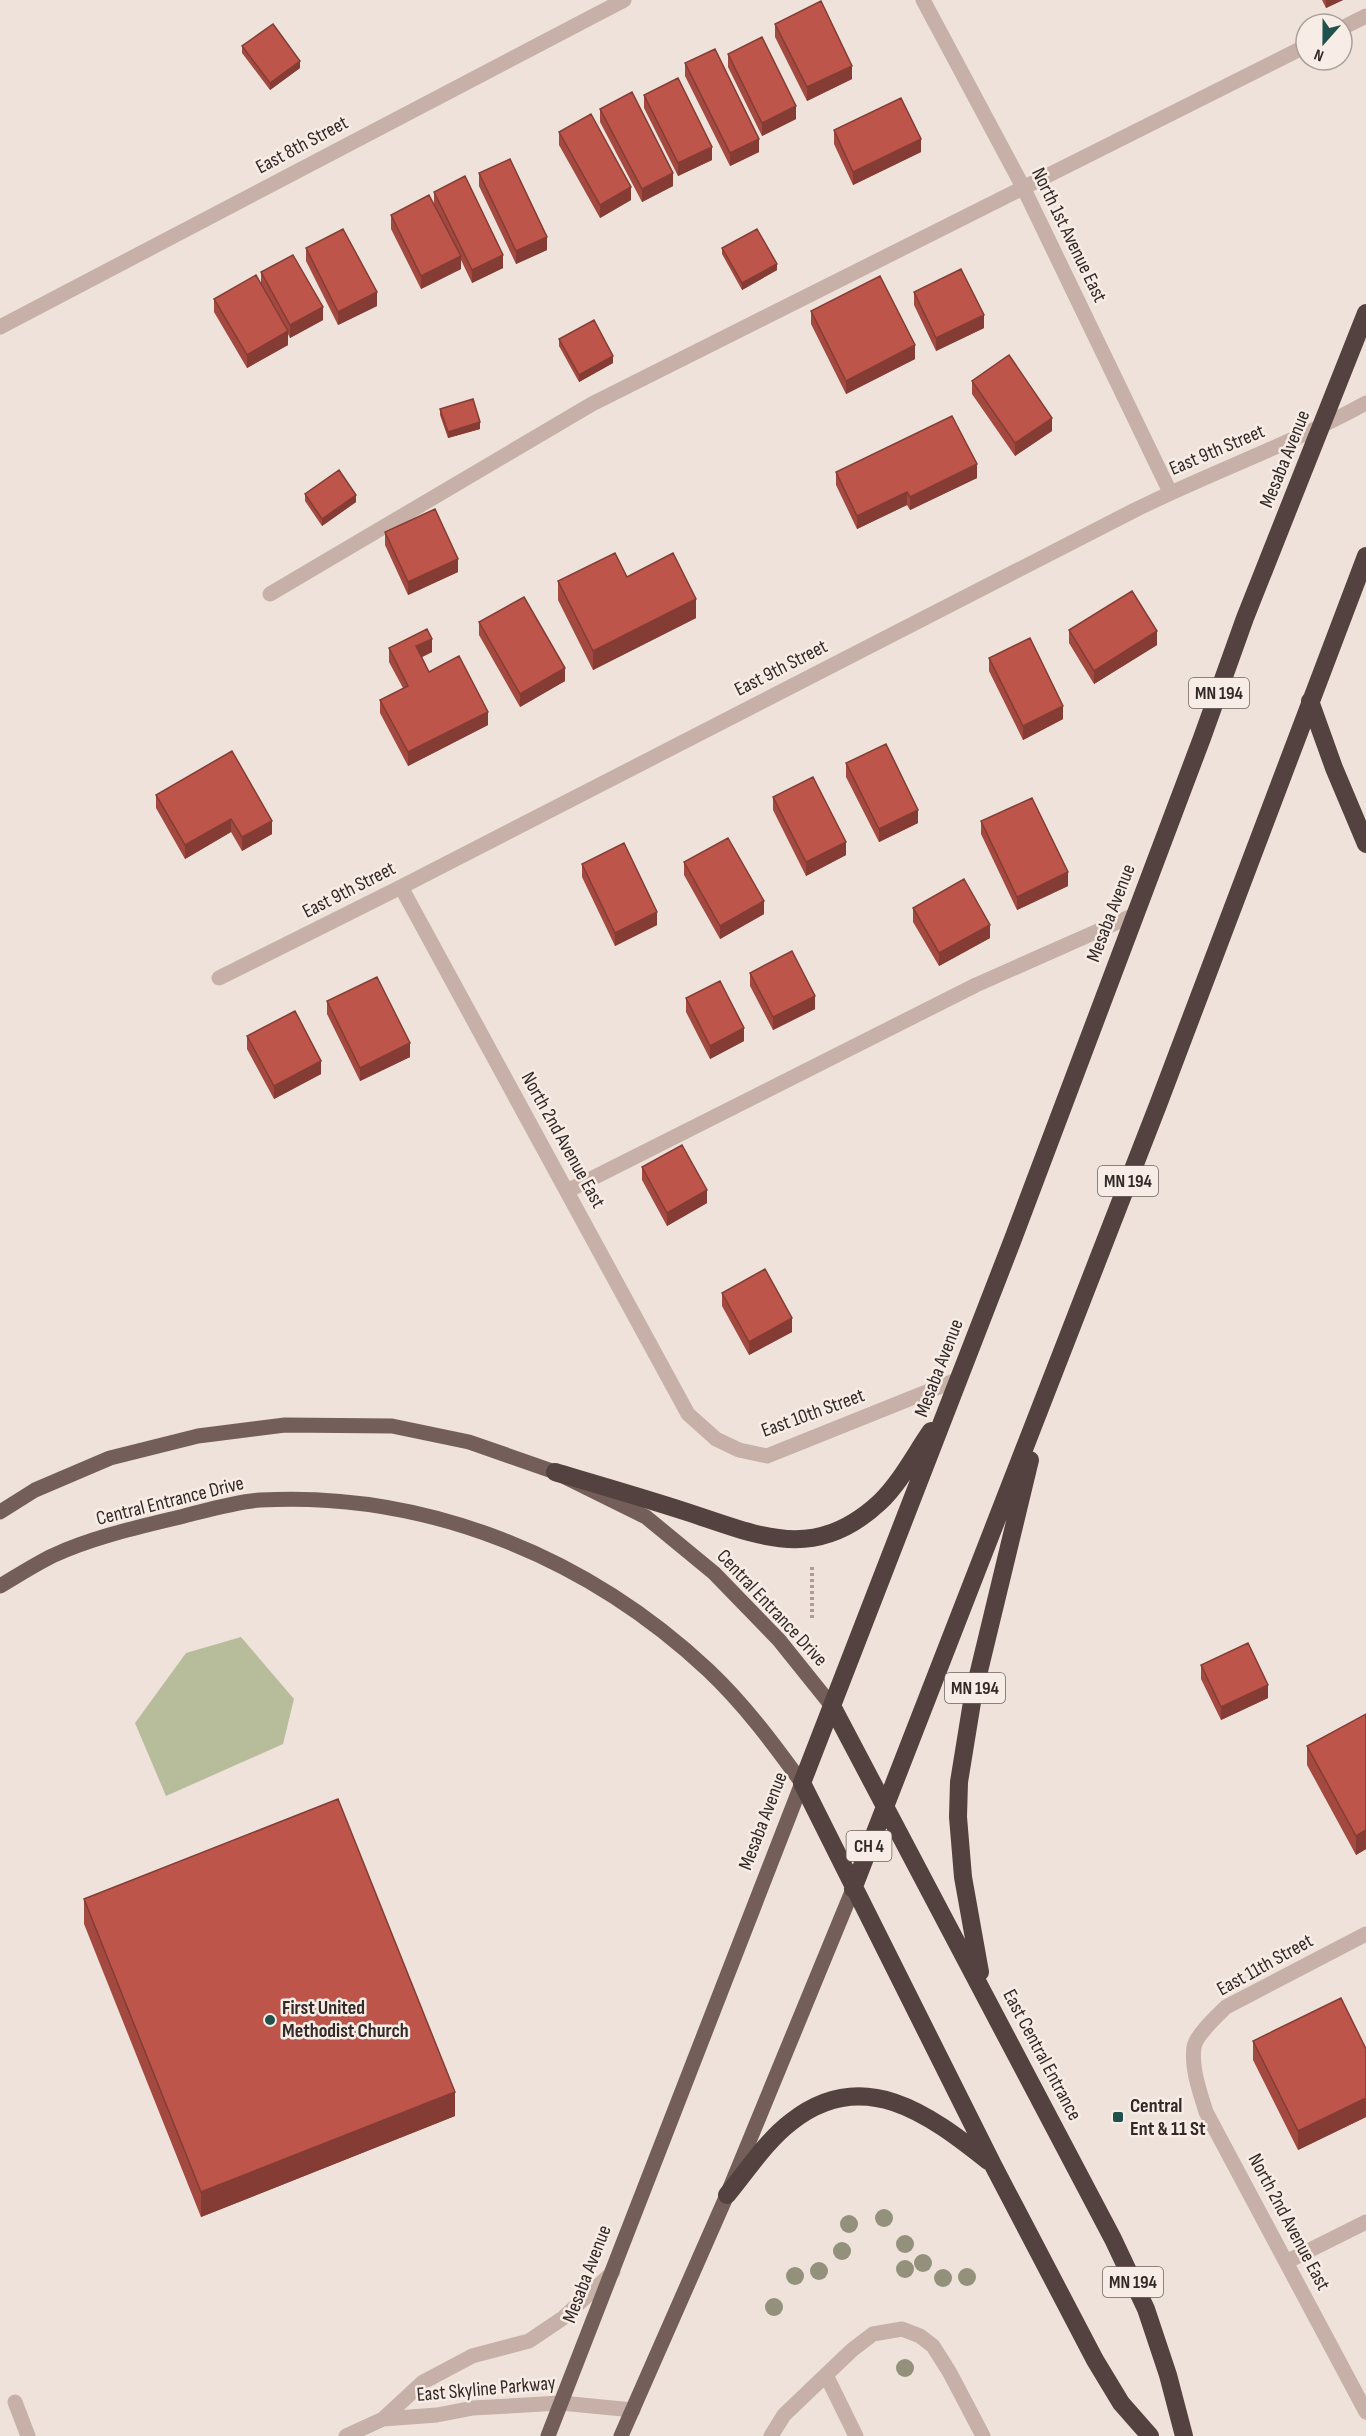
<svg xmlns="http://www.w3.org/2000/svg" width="1366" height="2436" viewBox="0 0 1366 2436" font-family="'Sofia Sans Condensed',sans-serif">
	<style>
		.green { fill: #b7bd9b }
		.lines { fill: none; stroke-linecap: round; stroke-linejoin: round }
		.path { stroke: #b29a91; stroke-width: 4; stroke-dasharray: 3 3; stroke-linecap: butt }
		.minor { stroke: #c6b0a7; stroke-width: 15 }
		.major { stroke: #745e59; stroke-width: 15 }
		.highway { stroke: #53423f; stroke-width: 18 }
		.tree { fill: #93917b }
		.wall { fill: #a34940 }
		.shaded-wall { fill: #843c34 }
		.building { fill: #bd554a; stroke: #843c34; stroke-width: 1.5 }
		.poi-dot { fill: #20514d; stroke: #f7ede6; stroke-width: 2 }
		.labels { text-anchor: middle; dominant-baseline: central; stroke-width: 5; stroke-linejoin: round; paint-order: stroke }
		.shield { fill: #f7ede6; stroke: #6e6460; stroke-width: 1.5 }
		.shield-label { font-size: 18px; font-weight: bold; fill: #332927 }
		.street-label { font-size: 20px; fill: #332927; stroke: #f7ede6 }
		.poi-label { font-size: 20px; font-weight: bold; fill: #332927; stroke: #f7ede6; text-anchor: start }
	</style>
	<rect width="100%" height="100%" fill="#efe2da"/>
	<path class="green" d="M241 1637 294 1699 283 1744 166 1796 135 1723 186 1653Z"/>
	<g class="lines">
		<path class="path" d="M812 1567V1620"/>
		<path class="minor" d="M923 0 1023 187 1170 492
			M1342 28 1366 16
			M0 327 624 0
			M270 594 592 404 1306 46
			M401 887 688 1414 716 1439 739 1450 767 1456 959 1379
			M219 978 401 887 1131 512C1208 473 1290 445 1366 403
			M567 1191 976 985 1134 915
			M1366 1934 1226 2007C1217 2016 1196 2035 1194 2047 1191 2069 1200 2092 1206 2112L1366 2412
			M1286 2262 1366 2222
			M826 2375 856 2436
			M15 2402 28 2436
			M383 2419 423 2382 472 2356 529 2341 563 2318 613 2272
			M346 2436 383 2419 437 2415 473 2408 561 2403 633 2410
			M771 2436 784 2415 852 2350 873 2334 902 2329 920 2336 933 2346 950 2373 983 2436"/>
		<path class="major" d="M0 1512 35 1490 110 1458 198 1436 285 1425 392 1426 469 1442 555 1472 646 1517 714 1573 779 1640 832 1706
			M0 1586C17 1576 34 1565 52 1556 93 1537 139 1527 184 1516 208 1510 235 1502 260 1500 427 1491 587 1557 708 1670 744 1704 773 1743 802 1783L548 2436
			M621 2436 727 2195 853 1889"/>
		<path class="highway" d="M1310 701 1334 768 1366 844
			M555 1472C599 1485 644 1498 687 1512 760 1536 815 1563 880 1502 900 1483 915 1454 931 1431
			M832 1706 1113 2239 1146 2309 1168 2375 1184 2436
			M853 1889 1158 1105 1366 556
			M980 1972 963 1877 958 1817 959 1782 973 1696 1030 1460
			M727 2195C747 2171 766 2141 791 2122 863 2065 929 2114 988 2161
			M1150 2436 1121 2403 1095 2360 993 2165 802 1783 1013 1239 1202 738 1245 618 1366 313"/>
	</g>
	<g class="tree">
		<circle cx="884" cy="2218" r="9"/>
		<circle cx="849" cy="2224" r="9"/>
		<circle cx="905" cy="2244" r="9"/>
		<circle cx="842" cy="2251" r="9"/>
		<circle cx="923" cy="2263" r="9"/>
		<circle cx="905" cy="2269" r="9"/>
		<circle cx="819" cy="2271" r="9"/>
		<circle cx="795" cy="2276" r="9"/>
		<circle cx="967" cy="2277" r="9"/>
		<circle cx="943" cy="2278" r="9"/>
		<circle cx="774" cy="2307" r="9"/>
		<circle cx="905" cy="2368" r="9"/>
	</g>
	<path class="wall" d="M1322 0H1343L1326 8Z
		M775 24 852 79 807 101 775 37Z
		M242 46 300 68 270 90 242 53Z
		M728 54 796 119 762 136 728 67Z
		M685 63 759 152 730 166 685 76Z
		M644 95 712 160 678 176 644 108Z
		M600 109 673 186 642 202 600 122Z
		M834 130 921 152 853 185 834 144Z
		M559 132 631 200 600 218 559 145Z
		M479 173 547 250 516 264 479 186Z
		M434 192 503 268 472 283 461 260V269L421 289 391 229V215L434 204Z
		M306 248 377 306 338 325 306 261Z
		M722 248 777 270 742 290 722 254Z
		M261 272 323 320 290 338 288 334V345L247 368 214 312V299L261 285Z
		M914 292 984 328 936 351 914 305Z
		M811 311 915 359 846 394 811 324Z
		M559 339 613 363 579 382 559 346Z
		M972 381 1052 431 1015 456 972 394Z
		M440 409 480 429 448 438 440 415Z
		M836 472 977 478 910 510 907 505 857 529 836 485Z
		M305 494 356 502 322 526 305 501Z
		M385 532 458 572 408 595 385 545Z
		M627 577 696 618 593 670 558 600V581Z
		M479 622 565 681 520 707 479 635Z
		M1069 630 1157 645 1094 684 1069 643Z
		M389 648 432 652 422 657 429 672 488 725 408 766 380 713V700L403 688 389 662Z
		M989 658 1063 719 1023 740 989 671Z
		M232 751 272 834 242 851 231 832 185 859 156 808V795Z
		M846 763 918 823 879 842 846 777Z
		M773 797 846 855 806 876 773 810Z
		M981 821 1068 886 1017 910 981 834Z
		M684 862 764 914 720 939 684 875Z
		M582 864 657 925 615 946 582 877Z
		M913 908 990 938 939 966 913 922Z
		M750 973 815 1009 773 1030 750 986Z
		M686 998 744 1041 710 1059 686 1012Z
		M327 1001 410 1057 360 1081 327 1014Z
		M247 1036 321 1074 274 1099 247 1049Z
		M642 1167 707 1203 667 1226 642 1180Z
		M722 1293 792 1332 749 1355 722 1306Z
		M1201 1665 1268 1698 1221 1720 1201 1679Z
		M1366 1714V1849L1356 1855 1307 1765V1746Z
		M84 1899 455 2116 201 2217 84 1924Z
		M1253 2041 1366 2049V2117L1298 2150 1253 2060Z"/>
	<path class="shaded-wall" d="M1326 0H1343L1326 8Z
		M300 61V68L270 90V83Z
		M852 66V79L807 101V87Z
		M796 106V119L762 136V123Z
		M759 139V152L730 166V153Z
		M921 139V152L853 185V172Z
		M712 147V160L678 176V163Z
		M673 173V186L642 202V189Z
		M631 187V200L600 218V205Z
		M547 237V250L516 264V251Z
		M503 255V268L472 283V270Z
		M461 256V269L421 289V276Z
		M777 264V270L742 290V283Z
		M377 292V306L338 325V312Z
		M323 307V320L290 338V325Z
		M984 315V328L936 351V338Z
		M288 331V345L247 368V355Z
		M915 345V359L846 394V381Z
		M613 356V363L579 382V375Z
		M1052 418V431L1015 456V443Z
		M480 422V429L448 438V432Z
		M977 464V478L910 510V497Z
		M907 492V505L857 529V516Z
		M356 495V502L322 526V519Z
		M458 559V572L408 595V582Z
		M696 599V618L593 670V651Z
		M1157 631V645L1094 684V671Z
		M432 639V652L416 660V646Z
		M565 668V681L520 707V694Z
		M1063 706V719L1023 740V726Z
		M488 712V725L408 766V752Z
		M918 810V823L879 842V829Z
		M231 819V832L185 859V845Z
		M272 821V834L242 851V837Z
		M846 842V855L806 876V862Z
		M1068 872V886L1017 910V897Z
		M764 901V914L720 939V926Z
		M657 912V925L615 946V933Z
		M990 925V938L939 966V953Z
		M815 996V1009L773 1030V1017Z
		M744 1028V1041L710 1059V1046Z
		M410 1043V1057L360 1081V1068Z
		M321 1061V1074L274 1099V1086Z
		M707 1190V1203L667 1226V1213Z
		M792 1318V1332L749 1355V1342Z
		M1268 1685V1698L1221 1720V1707Z
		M1366 1830V1849L1356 1855V1836Z
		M455 2092V2116L201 2217V2192Z
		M1366 2098V2117L1298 2150V2131Z"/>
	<path class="building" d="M821 1 852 66 807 87 775 24Z
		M273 24 300 61 270 83 242 46Z
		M762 37 796 106 762 123 728 54Z
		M715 49 759 139 730 153 685 63Z
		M678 78 712 147 678 163 644 95Z
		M632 92 673 173 642 189 600 109Z
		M901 98 921 139 853 172 834 130Z
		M591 114 631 187 600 205 559 132Z
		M510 159 547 237 516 251 479 173Z
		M465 176 503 255 472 270 434 192Z
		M429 195 461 256 421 276 391 215Z
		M343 229 377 292 338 312 306 248Z
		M757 229 777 264 742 283 722 248Z
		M293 255 323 307 290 325 261 272Z
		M961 269 984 315 936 338 914 292Z
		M256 275 288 331 247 355 214 299Z
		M880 276 915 345 846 381 811 311Z
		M594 320 613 356 579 375 559 339Z
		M1009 355 1052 418 1015 443 972 381Z
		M473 399 480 422 448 432 440 409Z
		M952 416 977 464 910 497 907 492 857 516 836 472Z
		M339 470 356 495 322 519 305 494Z
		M435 509 458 559 408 582 385 532Z
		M615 553 627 577 673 553 696 599 593 651 558 581Z
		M1132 591 1157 631 1094 671 1069 630Z
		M524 597 565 668 520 694 479 622Z
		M427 629 432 639 416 646 429 672 459 656 488 712 408 752 380 700 408 686 389 648Z
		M1030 638 1063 706 1023 726 989 658Z
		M886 744 918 810 879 829 846 763Z
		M232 751 272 821 242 837 231 819 185 845 156 795Z
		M813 777 846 842 806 862 773 797Z
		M1032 798 1068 872 1017 897 981 821Z
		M728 838 764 901 720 926 684 862Z
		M624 843 657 912 615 933 582 864Z
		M964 879 990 925 939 953 913 908Z
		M792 951 815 996 773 1017 750 973Z
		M377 977 410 1043 360 1068 327 1001Z
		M720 981 744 1028 710 1046 686 998Z
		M295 1011 321 1061 274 1086 247 1036Z
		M682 1145 707 1190 667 1213 642 1167Z
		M765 1269 792 1318 749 1342 722 1293Z
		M1248 1643 1268 1685 1221 1707 1201 1665Z
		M1366 1714V1830L1356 1836 1307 1746Z
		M338 1799 455 2092 201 2192 84 1899Z
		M1341 1998 1366 2049V2098L1298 2131 1253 2041Z"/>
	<g class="poi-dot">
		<circle cx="270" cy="2020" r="6"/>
		<rect x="1112" y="2111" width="12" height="12" rx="3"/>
	</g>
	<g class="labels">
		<g class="shield">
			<rect x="1189" y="678" width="60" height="30" rx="4.5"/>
			<rect x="1098" y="1166" width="60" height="30" rx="4.5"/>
			<rect x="945" y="1673" width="60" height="30" rx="4.5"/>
			<rect x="846.5" y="1831" width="45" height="30" rx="4.5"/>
			<rect x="1103" y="2267" width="60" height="30" rx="4.5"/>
		</g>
		<g class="shield-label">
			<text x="1219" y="693">MN 194</text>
			<text x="1128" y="1181">MN 194</text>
			<text x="975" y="1688">MN 194</text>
			<text x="869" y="1846">CH 4</text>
			<text x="1133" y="2282">MN 194</text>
		</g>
		<g class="street-label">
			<text transform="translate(302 145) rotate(-28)">East 8th Street</text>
			<text transform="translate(1069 235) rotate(64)">North 1st Avenue East</text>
			<text transform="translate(1217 450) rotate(-23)">East 9th Street</text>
			<text transform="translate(1285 459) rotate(-68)">Mesaba Avenue</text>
			<text transform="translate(781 668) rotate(-27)">East 9th Street</text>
			<text transform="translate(349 890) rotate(-27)">East 9th Street</text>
			<text transform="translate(1111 913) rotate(-69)">Mesaba Avenue</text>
			<text transform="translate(563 1140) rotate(61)">North 2nd Avenue East</text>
			<text transform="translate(939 1368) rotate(-69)">Mesaba Avenue</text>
			<text transform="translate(813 1413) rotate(-20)">East 10th Street</text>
			<text transform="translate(170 1501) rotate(-14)">Central Entrance Drive</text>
			<text transform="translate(772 1608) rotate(47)">Central Entrance Drive</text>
			<text transform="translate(763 1821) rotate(-69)">Mesaba Avenue</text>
			<text transform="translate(1265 1965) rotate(-29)">East 11th Street</text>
			<text transform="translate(1042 2055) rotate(62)">East Central Entrance</text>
			<text transform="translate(1289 2222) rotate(62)">North 2nd Avenue East</text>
			<text transform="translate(587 2274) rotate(-69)">Mesaba Avenue</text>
			<text transform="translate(486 2389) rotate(-5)">East Skyline Parkway</text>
		</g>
		<g class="poi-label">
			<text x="282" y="2008">First United<tspan x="282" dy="23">Methodist Church</tspan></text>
			<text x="1130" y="2106">Central<tspan x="1130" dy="23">Ent &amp; 11 St</tspan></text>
		</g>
	</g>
	<g transform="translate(1324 42) rotate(201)"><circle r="28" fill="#f7ede6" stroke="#a99f9a" stroke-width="1.5"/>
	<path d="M0-4.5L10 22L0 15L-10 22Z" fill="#20514d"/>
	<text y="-9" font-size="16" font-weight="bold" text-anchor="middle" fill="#332927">N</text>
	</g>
</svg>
